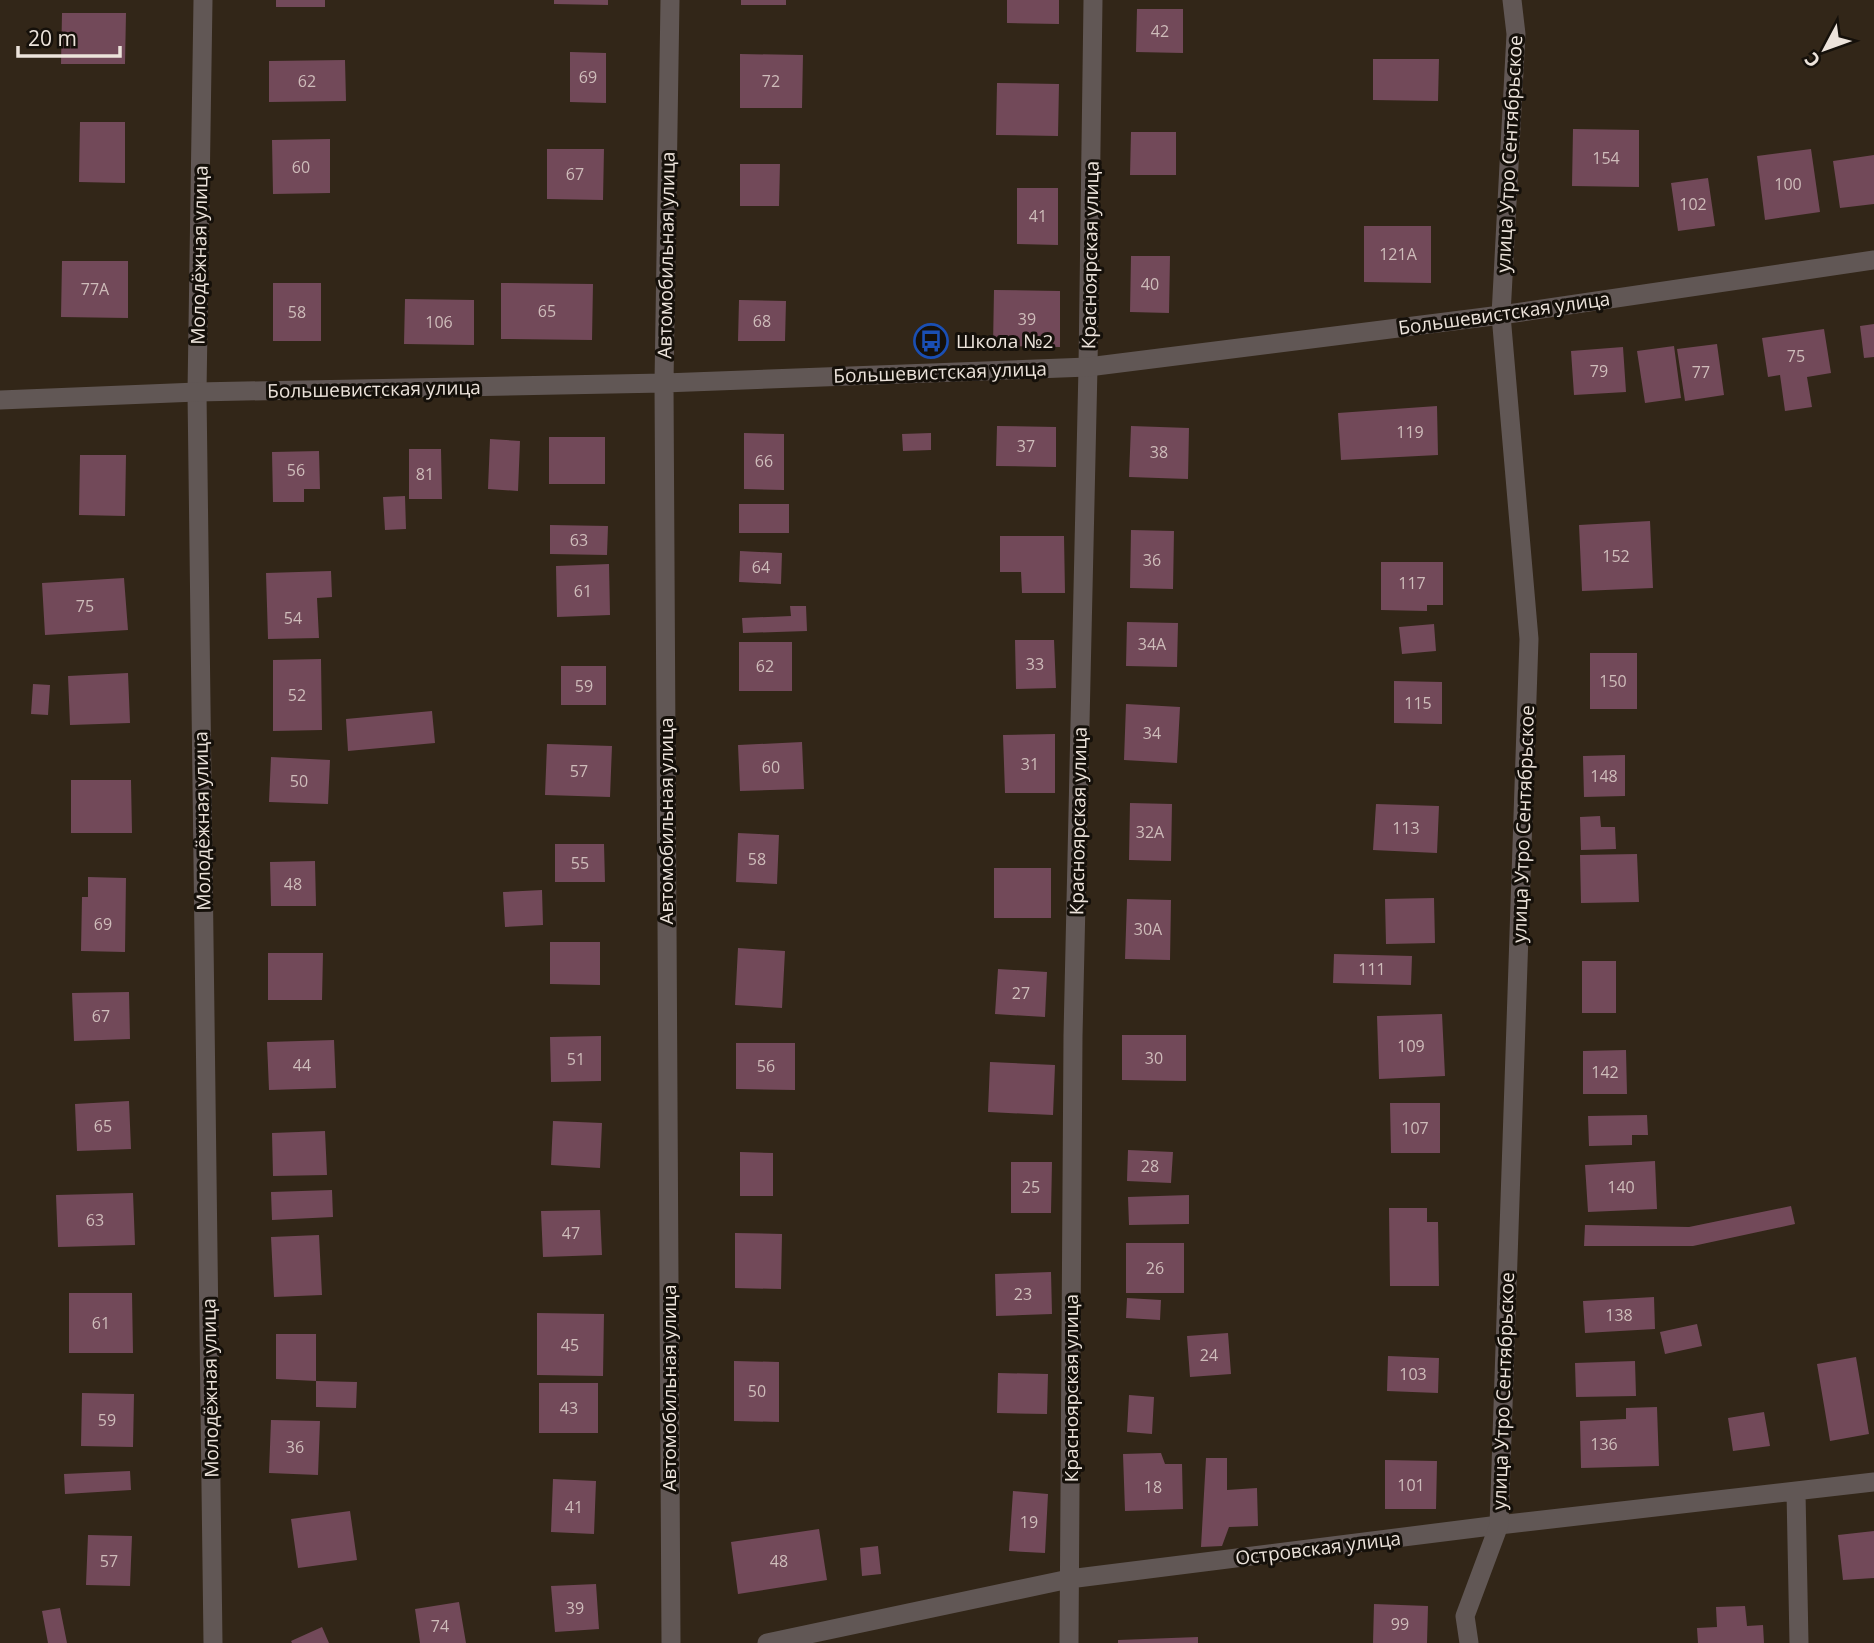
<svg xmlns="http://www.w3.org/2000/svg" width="1874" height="1643" viewBox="0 0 1874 1643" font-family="'Open Sans',sans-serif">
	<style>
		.building { fill: #724959 }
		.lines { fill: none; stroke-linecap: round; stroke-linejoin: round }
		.minor { stroke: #615755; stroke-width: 19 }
		.tertiary { stroke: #615755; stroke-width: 19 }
		.labels { text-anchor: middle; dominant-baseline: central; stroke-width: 6; stroke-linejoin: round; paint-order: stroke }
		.number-label { font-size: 16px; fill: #cebcba }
		.street-label { font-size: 19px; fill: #ece3db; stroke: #15100a }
		.poi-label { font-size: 19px; fill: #ece3db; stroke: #15100a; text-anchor: start }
	</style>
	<rect width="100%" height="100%" fill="#322618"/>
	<path class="building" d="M276 0H325V7H276Z
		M554 0H608V5L554 4Z
		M741 0H786V5H741Z
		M1007 0H1059V24L1007 23Z
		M1137 9H1183V53L1136 52Z
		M62 13H126L125 64H61Z
		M570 52 606 53V103L570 102Z
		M740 54 803 55 802 108H740Z
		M1373 59H1439L1438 101 1373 100Z
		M345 60 346 101 269 102V61Z
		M997 83 1059 84 1058 136 996 135Z
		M80 122H125V183L79 182Z
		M1573 129 1639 130V187L1572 186Z
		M1131 132H1176V175H1130Z
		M330 139V193L273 194 272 140Z
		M547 149H604L603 200 547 199Z
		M1811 149 1820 212 1765 220 1757 156Z
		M1874 155V204L1840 208 1833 161Z
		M740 164H780L779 206H740Z
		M1708 178 1715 226 1678 231 1671 183Z
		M1017 188H1058V245L1017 244Z
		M1364 226H1431V283L1364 282Z
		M1131 256H1170L1169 313 1130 312Z
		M62 261H128V318L61 317Z
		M273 283H321V341H273Z
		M501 283 593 284 592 340 501 339Z
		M994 290 1060 291V347L993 346Z
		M405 299 474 300V345L404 344Z
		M739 300 786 301 785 341H738Z
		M1874 324V357L1864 358 1860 326Z
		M1824 329 1831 373 1807 377 1812 407 1785 411 1780 375 1768 377 1762 338Z
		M1717 344 1724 395 1685 401 1677 349Z
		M1674 346 1681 398 1645 403 1637 351Z
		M1623 347 1626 392 1574 395 1571 351Z
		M1437 406 1438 455 1341 460 1338 413Z
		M997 426 1056 427V467L996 466Z
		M1131 426 1189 428 1188 479 1129 477Z
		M744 433 784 434V490L744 489Z
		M931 433V450L903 451 902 434Z
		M549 437H605V484H549Z
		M490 439 520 441 518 491 488 489Z
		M409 449H441L442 499H409Z
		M319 451 320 489H304V502H273L272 452Z
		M80 455H126L125 516 79 515Z
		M405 496 406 529 385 530 383 497Z
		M739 504H789V533H739Z
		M1650 521 1653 588 1582 591 1579 525Z
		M550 525 608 526 607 555 550 554Z
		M1131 530 1174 531 1173 589 1130 588Z
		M1000 536H1064L1065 593H1022L1021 572H1000Z
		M740 551 782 553 781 584 739 582Z
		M1381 562H1443V605H1427V611L1381 610Z
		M609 564 610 615 557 617 556 566Z
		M331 571 332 597 317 598 319 638 268 639 266 573Z
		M124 578 128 630 45 635 42 583Z
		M790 606H806L807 631 743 633 742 618 791 616Z
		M1127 622 1178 623 1177 667 1126 666Z
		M1434 624 1436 651 1402 654 1399 627Z
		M1015 640H1054L1056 688 1016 689Z
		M739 642H792V691H739Z
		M1590 653H1637V709H1590Z
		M321 659 322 730 273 731V660Z
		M561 666H606V705H561Z
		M128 673 130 723 70 725 68 676Z
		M1394 681 1442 682V724L1394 723Z
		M33 684 50 685 48 715 31 714Z
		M1126 704 1180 707 1177 763 1124 760Z
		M432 711 435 743 348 751 346 719Z
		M1055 734V793H1005L1003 735Z
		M802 742 804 789 740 791 738 745Z
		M547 744 612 746 610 797 545 795Z
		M1625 755V796L1584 797 1583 756Z
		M271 757 330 760 328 804 269 802Z
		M71 780H131L132 833H71Z
		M1130 803 1172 804 1171 861 1129 860Z
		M1376 804 1439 806 1437 853 1373 850Z
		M1600 816 1601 827H1615L1616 849 1581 850 1580 817Z
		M738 833 779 835 777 884 736 882Z
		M555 844H604L605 882H555Z
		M1637 854 1639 902 1581 903 1580 855Z
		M315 861 316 906H271L270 862Z
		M994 868H1051V918H994Z
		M88 877 126 878 125 952 81 951 82 897H88Z
		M542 890 543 925 505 927 503 892Z
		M1434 898 1435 943 1386 944 1385 899Z
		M1127 899 1171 900 1170 960 1125 959Z
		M550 942H600V985L550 984Z
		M738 948 785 951 782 1008 735 1005Z
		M268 953H323L322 1000H268Z
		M1334 954 1412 956 1411 985 1333 983Z
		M1582 961H1616V1013H1582Z
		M998 969 1047 972 1045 1017 995 1014Z
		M129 992 130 1039 74 1041 72 993Z
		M1442 1014 1445 1076 1379 1079 1377 1016Z
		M1122 1035H1186V1081L1122 1080Z
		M601 1036V1081L551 1082 550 1037Z
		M334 1040 336 1088 269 1090 267 1042Z
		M736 1043H795V1090L736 1089Z
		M1626 1050 1627 1094H1583V1051Z
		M990 1062 1055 1065 1053 1115 988 1112Z
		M129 1101 131 1149 77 1151 75 1104Z
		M1390 1103H1440V1153H1391Z
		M1647 1115 1648 1135H1632V1145L1589 1146 1588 1116Z
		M553 1121 602 1123 600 1168 551 1165Z
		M325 1131 327 1175 273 1176 272 1133Z
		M1128 1150 1173 1152 1171 1183 1127 1181Z
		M740 1152 773 1153V1196H740Z
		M1655 1161 1657 1209 1588 1212 1585 1165Z
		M1011 1162H1052L1051 1213H1011Z
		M332 1190 333 1217 272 1220 271 1192Z
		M133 1193 135 1245 58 1247 56 1195Z
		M1189 1195V1224L1129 1225 1128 1197Z
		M1791 1206 1795 1224 1693 1246H1584L1585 1225 1689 1227Z
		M1389 1208H1427V1222H1438L1439 1286H1390Z
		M600 1210 602 1255 543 1257 541 1211Z
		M735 1233 782 1234 781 1289 735 1288Z
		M319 1235 322 1295 274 1297 271 1237Z
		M1126 1243H1184V1293H1126Z
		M1051 1272 1052 1314 996 1316 995 1274Z
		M69 1293H132L133 1353H69Z
		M1654 1297 1655 1329 1585 1333 1583 1301Z
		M1127 1298 1161 1300 1160 1320 1126 1318Z
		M537 1313 604 1314 603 1376 537 1375Z
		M1697 1324 1702 1346 1665 1354 1660 1332Z
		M1228 1333 1231 1374 1190 1377 1187 1336Z
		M276 1334H316V1381L276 1379Z
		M1388 1356 1439 1358 1438 1393 1387 1391Z
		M1856 1357 1869 1434 1830 1441 1817 1364Z
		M734 1361 779 1362V1422L734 1421Z
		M1635 1361 1636 1396 1576 1397 1575 1363Z
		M998 1373 1048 1374 1047 1414 997 1413Z
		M316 1381 357 1382 356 1408 316 1407Z
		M539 1383H598V1433H539Z
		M82 1393 134 1394 133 1447 81 1446Z
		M1129 1395 1154 1397 1152 1434 1127 1432Z
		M1657 1407 1659 1466 1581 1468 1580 1421 1626 1419V1408Z
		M1764 1412 1770 1446 1733 1451 1728 1418Z
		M271 1420 320 1421 318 1475 269 1473Z
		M1161 1453 1165 1464H1182L1183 1509 1125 1511 1123 1454Z
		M1206 1458H1227V1490L1257 1488 1258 1526 1229 1527 1222 1546 1201 1547Z
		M1385 1460 1437 1461 1436 1509H1385Z
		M130 1471 131 1490 65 1494 64 1474Z
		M553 1479 596 1481 594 1534 551 1532Z
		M1013 1491 1048 1494 1045 1553 1009 1551Z
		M350 1511 357 1560 298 1568 291 1519Z
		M819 1529 827 1580 738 1594 731 1542Z
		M1874 1531V1578L1843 1580 1838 1535Z
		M88 1535 132 1536 130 1586 86 1585Z
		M878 1546 881 1574 862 1576 860 1548Z
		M596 1584 599 1629 555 1632 551 1586Z
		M459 1602 466 1643H420L415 1609Z
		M1374 1604 1428 1606 1427 1643H1373Z
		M1745 1606 1747 1626 1763 1625 1764 1643H1698L1697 1628 1717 1627 1716 1607Z
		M60 1608 67 1643H48L42 1611Z
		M322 1627 329 1643H292L291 1641Z
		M1198 1637V1643H1118V1640Z"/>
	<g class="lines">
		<path class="minor" d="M203 0 197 392 213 1643
			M1501 315 1516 34 1512 0
			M1796 1492 1799 1643
			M767 1643 1069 1579 1499 1525 1874 1482
			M1069 1643 1073 1036 1088 367 1093 0"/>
		<path class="tertiary" d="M670 0 664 383 671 1643
			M0 400 197 392 664 383 1088 367 1501 315 1874 260
			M1469 1643 1465 1616 1499 1525 1529 639 1501 315"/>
	</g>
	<defs>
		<g id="bus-ring" transform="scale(1.75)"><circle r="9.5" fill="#15100a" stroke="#1a4fb4" stroke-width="1.5"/><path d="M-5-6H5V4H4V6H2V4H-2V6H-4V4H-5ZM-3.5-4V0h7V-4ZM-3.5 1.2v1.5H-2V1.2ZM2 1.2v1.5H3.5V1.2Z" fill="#1a4fb4"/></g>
	</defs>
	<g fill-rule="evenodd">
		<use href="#bus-ring" x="931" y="341"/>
	</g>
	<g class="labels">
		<g class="number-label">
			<text x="1160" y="31">42</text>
			<text x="588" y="77">69</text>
			<text x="307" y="81">62</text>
			<text x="771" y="81">72</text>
			<text x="1606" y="158">154</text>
			<text x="301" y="167">60</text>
			<text x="575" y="174">67</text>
			<text x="1788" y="184">100</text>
			<text x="1693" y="204">102</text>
			<text x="1038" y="216">41</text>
			<text x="1398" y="254">121А</text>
			<text x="1150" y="284">40</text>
			<text x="95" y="289">77А</text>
			<text x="547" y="311">65</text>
			<text x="297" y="312">58</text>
			<text x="1027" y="319">39</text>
			<text x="762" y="321">68</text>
			<text x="439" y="322">106</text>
			<text x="1796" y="356">75</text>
			<text x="1599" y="371">79</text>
			<text x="1701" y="372">77</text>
			<text x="1410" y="432">119</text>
			<text x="1026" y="446">37</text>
			<text x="1159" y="452">38</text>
			<text x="764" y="461">66</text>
			<text x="296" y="470">56</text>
			<text x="425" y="474">81</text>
			<text x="579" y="540">63</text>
			<text x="1616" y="556">152</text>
			<text x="1152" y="560">36</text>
			<text x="761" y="567">64</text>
			<text x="1412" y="583">117</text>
			<text x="583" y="591">61</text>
			<text x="85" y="606">75</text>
			<text x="293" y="618">54</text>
			<text x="1152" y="644">34А</text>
			<text x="1035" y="664">33</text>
			<text x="765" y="666">62</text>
			<text x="1613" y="681">150</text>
			<text x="584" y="686">59</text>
			<text x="297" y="695">52</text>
			<text x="1418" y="703">115</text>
			<text x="1152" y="733">34</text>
			<text x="1030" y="764">31</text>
			<text x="771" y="767">60</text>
			<text x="579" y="771">57</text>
			<text x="1604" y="776">148</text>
			<text x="299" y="781">50</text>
			<text x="1406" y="828">113</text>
			<text x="1150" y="832">32А</text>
			<text x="757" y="859">58</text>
			<text x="580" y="863">55</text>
			<text x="293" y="884">48</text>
			<text x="103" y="924">69</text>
			<text x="1148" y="929">30А</text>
			<text x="1372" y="969">111</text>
			<text x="1021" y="993">27</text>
			<text x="101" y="1016">67</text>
			<text x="1411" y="1046">109</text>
			<text x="1154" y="1058">30</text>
			<text x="576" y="1059">51</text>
			<text x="302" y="1065">44</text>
			<text x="766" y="1066">56</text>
			<text x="1605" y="1072">142</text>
			<text x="103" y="1126">65</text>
			<text x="1415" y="1128">107</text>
			<text x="1150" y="1166">28</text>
			<text x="1031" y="1187">25</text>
			<text x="1621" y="1187">140</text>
			<text x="95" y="1220">63</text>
			<text x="571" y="1233">47</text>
			<text x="1155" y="1268">26</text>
			<text x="1023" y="1294">23</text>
			<text x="1619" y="1315">138</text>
			<text x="101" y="1323">61</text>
			<text x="570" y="1345">45</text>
			<text x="1209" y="1355">24</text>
			<text x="1413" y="1374">103</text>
			<text x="757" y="1391">50</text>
			<text x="569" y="1408">43</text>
			<text x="107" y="1420">59</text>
			<text x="1604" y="1444">136</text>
			<text x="295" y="1447">36</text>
			<text x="1411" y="1485">101</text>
			<text x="1153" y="1487">18</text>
			<text x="574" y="1507">41</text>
			<text x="1029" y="1522">19</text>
			<text x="109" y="1561">57</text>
			<text x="779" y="1561">48</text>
			<text x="575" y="1608">39</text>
			<text x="1400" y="1624">99</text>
			<text x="440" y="1626">74</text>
		</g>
		<g class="street-label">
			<text transform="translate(1509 154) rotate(-87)">улица Утро Сентябрьское</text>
			<text transform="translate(199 255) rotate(-89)">Молодёжная улица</text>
			<text transform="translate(666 255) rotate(-89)">Автомобильная улица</text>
			<text transform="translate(1090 255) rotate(-89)">Красноярская улица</text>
			<text transform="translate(1504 313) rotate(-8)">Большевистская улица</text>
			<text transform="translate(940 372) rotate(-2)">Большевистская улица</text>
			<text transform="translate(374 389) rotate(-1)">Большевистская улица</text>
			<text transform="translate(202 821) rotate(-91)">Молодёжная улица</text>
			<text transform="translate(666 821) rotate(-90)">Автомобильная улица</text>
			<text transform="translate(1078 821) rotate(-89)">Красноярская улица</text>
			<text transform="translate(1523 824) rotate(-88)">улица Утро Сентябрьское</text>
			<text transform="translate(210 1388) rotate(-91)">Молодёжная улица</text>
			<text transform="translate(669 1388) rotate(-90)">Автомобильная улица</text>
			<text transform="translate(1071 1388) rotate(-90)">Красноярская улица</text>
			<text transform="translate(1503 1391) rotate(-88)">улица Утро Сентябрьское</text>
			<text transform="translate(1318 1548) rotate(-7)">Островская улица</text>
		</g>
		<g class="poi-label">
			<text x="956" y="341">Школа №2</text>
		</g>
	</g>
	<g transform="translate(1825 49) rotate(229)" stroke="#15100a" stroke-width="5" paint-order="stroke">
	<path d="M0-5L12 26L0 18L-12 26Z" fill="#ece3db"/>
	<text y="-10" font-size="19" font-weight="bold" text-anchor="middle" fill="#ece3db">С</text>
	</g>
	<path d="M18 46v10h102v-10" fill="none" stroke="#ece3db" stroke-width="3.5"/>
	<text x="28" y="46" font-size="21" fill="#ece3db" stroke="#15100a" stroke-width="5" paint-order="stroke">20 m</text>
</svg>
